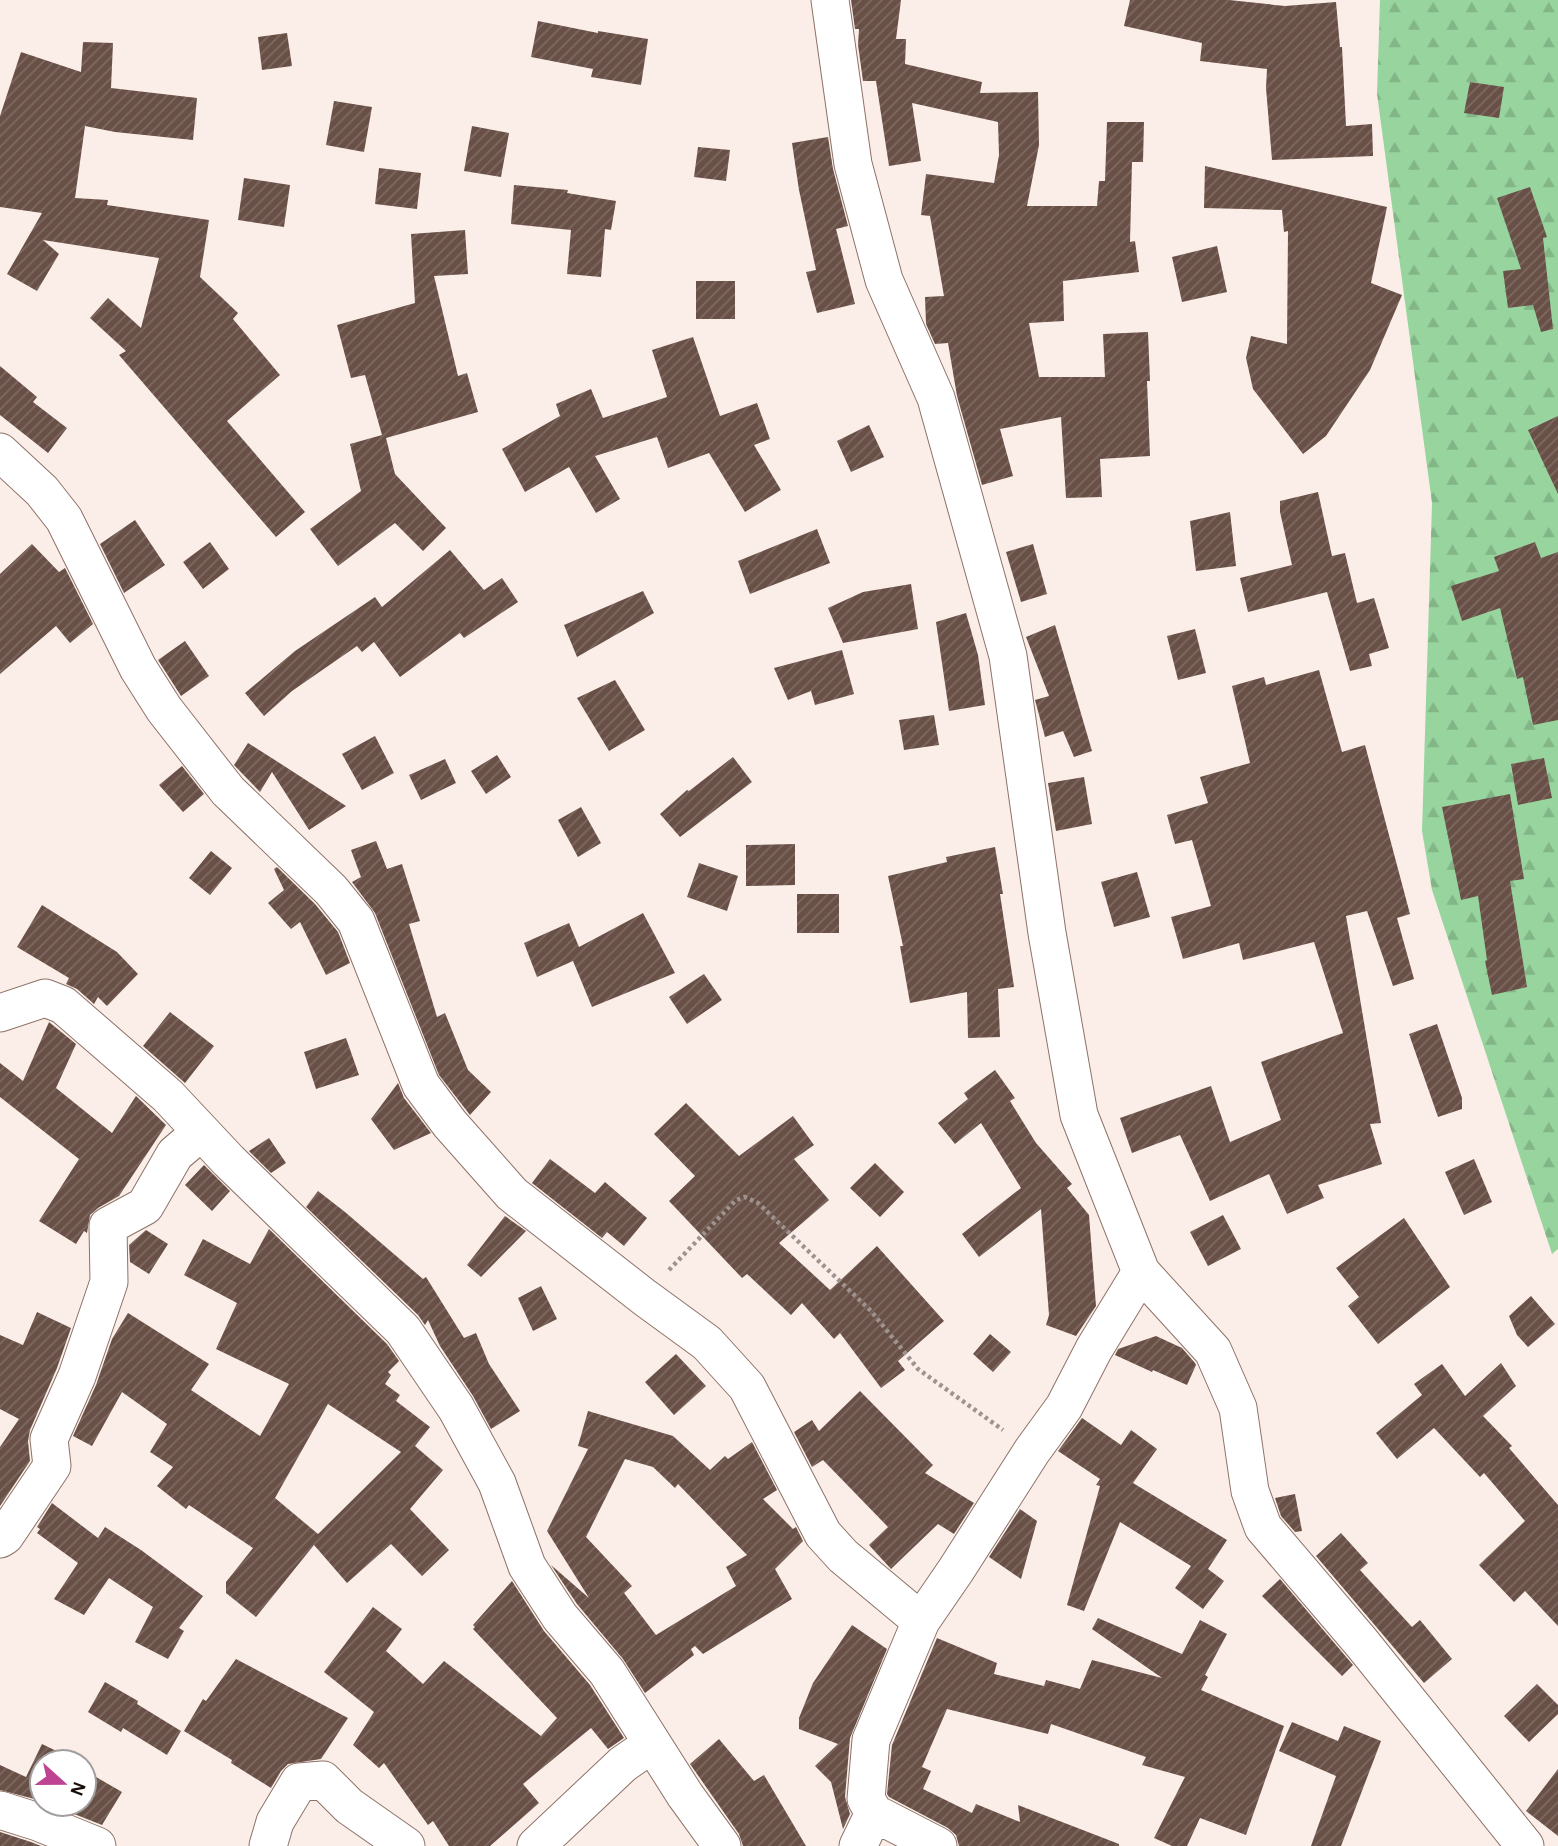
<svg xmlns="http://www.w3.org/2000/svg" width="1558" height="1846" viewBox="0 0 1558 1846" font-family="'Alegreya Sans',sans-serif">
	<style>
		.forest { fill: url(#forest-firs) }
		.building { fill: url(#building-hatch); fill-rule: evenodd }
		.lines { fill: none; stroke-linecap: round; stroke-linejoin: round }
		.minor-casing { stroke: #8d7267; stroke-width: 39 }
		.path { stroke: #9f938f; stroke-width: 4.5; stroke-dasharray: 3.5 3.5; stroke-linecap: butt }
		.minor { stroke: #fff; stroke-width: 37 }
	</style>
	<defs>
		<pattern id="forest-firs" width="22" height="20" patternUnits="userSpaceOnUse" patternTransform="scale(1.75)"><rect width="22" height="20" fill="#98d59e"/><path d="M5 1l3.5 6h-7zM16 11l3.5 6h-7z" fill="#82b687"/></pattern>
		<pattern id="building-hatch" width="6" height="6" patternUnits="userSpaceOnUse" patternTransform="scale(1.75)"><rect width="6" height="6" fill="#695046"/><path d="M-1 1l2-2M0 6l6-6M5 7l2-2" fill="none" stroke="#7d6a62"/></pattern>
	</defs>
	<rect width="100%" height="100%" fill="#fbeee9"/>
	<path class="forest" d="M1380 0H1558V1249L1552 1254 1432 890 1422 831 1432 503 1377 94Z"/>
	<path class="building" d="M851 0H901L896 39H906L905 64 982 82 980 93 1038 92 1039 145 1027 206H1097L1099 181H1105L1107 122H1144L1143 162H1132L1130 242 1135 241 1139 272 1063 281 1064 321 1029 323 1039 377H1105L1103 334 1148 332 1150 381H1147L1150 456 1100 459 1102 497 1066 498 1061 417 1000 429 1013 476 982 485 957 396 948 343 935 344 926 324 925 297 944 296 930 216 921 215 926 174 994 183 999 155 998 122 912 103 921 161 889 166 876 81H863L858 45 859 29H855Z
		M1130 0H1229L1285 6 1336 2 1340 47H1342L1346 126 1372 124 1373 156 1272 160 1266 88 1267 69 1200 61 1202 43 1124 26Z
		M538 21 598 33V31L648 39 641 85 591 77 593 69 531 57Z
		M287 33 292 66 262 70 258 37Z
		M83 42 113 43 111 88 197 98 193 140 115 132 85 126 75 198 108 200 107 205 209 220 200 277 238 313 233 319 280 375 227 421 305 512 276 537 119 355 126 351 90 318 108 298 141 328 159 258 43 240 59 254 37 291 7 274 42 213 0 207V116L21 52 81 72Z
		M1470 82 1504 87 1499 118 1464 113Z
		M334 101 372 107 364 152 326 145Z
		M472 126 509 133 501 177 464 171Z
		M828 137 833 169 848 226 836 229 855 304 817 313 806 272 816 270 799 190 792 143Z
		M698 147 730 150 726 181 694 177Z
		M1205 166 1387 207 1371 283 1402 295 1370 370 1326 436 1303 454 1253 389 1246 358 1251 336 1287 344 1288 231 1284 232 1282 210 1204 208Z
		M379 168 421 173 417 209 375 204Z
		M244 178 290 185 284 227 238 220Z
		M514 185 568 190 567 193 616 201 611 230 605 229 601 277 567 274 571 230 511 224Z
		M1530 187 1547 237 1543 238 1553 329 1541 332 1533 305 1508 308 1503 271 1521 269 1497 198Z
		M465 230 468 274 434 276 458 376 467 373 478 412 386 438 395 474 446 528 423 551 395 523 338 566 310 529 361 491 350 444 382 435 365 375 351 378 337 325 415 303 411 234Z
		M1217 246 1227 292 1182 302 1172 257Z
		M696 281H735V319H696Z
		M693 337 720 416 757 403 770 439 754 445 781 490 745 512 709 453 668 468 657 437 595 456 620 499 596 513 569 467 525 492 502 449 560 416 556 404 591 389 603 418 667 397 652 350Z
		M0 366 37 397 33 402 67 428 48 453 0 415Z
		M1558 416V494L1528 430Z
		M869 425 884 457 851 472 837 441Z
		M1318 492 1332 556 1345 553 1357 603 1374 598 1389 648 1369 654 1372 666 1350 671 1327 592 1248 612 1240 578 1292 565 1280 512V501Z
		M1230 512 1236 566 1196 571 1190 521Z
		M135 520 165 565 124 593 100 544Z
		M817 529 830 563 750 594 738 561Z
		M210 542 229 569 203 589 183 562Z
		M1535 542 1541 558 1558 552V720L1533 725 1523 677 1517 679 1500 608 1462 621 1451 586 1499 571 1494 557Z
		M32 544 59 572 65 568 93 624 70 643 56 626 0 674V574Z
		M1033 544 1047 594 1021 602 1006 552Z
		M450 550 484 590 502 578 518 602 464 638 460 633 400 677 374 642 362 652 357 646 292 691 264 716 245 693 295 651 375 597 382 607Z
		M911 584 918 629 843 643 828 608 863 592Z
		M643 591 654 613 577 657 564 625Z
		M966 613 978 655 985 705 949 711 936 622Z
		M1055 625 1092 751 1074 757 1063 731 1045 737 1035 700 1049 696 1026 637Z
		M1195 629 1206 673 1178 680 1167 636Z
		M185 641 209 676 181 696 158 660Z
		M842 650 854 694 815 705 811 691 788 700 774 668Z
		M1319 670 1342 752 1365 745 1410 914 1397 918 1414 979 1393 986 1367 911 1346 916 1381 1123 1370 1124 1382 1164 1318 1185 1324 1198 1287 1214 1269 1174 1210 1201 1180 1135 1132 1153 1120 1118 1211 1086 1230 1142 1281 1120 1261 1062 1343 1033 1314 942 1243 960 1239 943 1183 959 1171 917 1211 906 1192 840 1175 844 1167 815 1208 803 1200 777 1250 763 1232 686 1264 677 1266 685Z
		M615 680 645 730 609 751 577 698Z
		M934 715 939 745 904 750 899 720Z
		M375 736 394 773 362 790 342 754Z
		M248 743 278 762 346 806 309 830 272 772 260 792 234 765Z
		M497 755 511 777 486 794 471 771Z
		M733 757 752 782 680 837 660 814 687 790 689 791Z
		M1544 758 1552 798 1518 805 1511 764Z
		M445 759 456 783 421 800 409 775Z
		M182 766 204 794 183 812 159 785Z
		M1084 777 1092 824 1056 831 1048 783Z
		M1510 794 1524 879 1510 881 1527 987 1492 995 1485 961 1487 960 1478 896 1461 900 1442 807Z
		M581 807 601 843 578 857 558 820Z
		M376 841 387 869 402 864 420 921 409 924 437 1017 445 1013 468 1070 491 1092 470 1115 439 1075 375 913 352 882 361 877 351 850Z
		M795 844V885L746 886V845Z
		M995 847 1003 894H1000L1014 987 998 989 1000 1037 968 1038 967 992 910 1003 900 946H903L888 876 947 862 946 857Z
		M211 851 232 868 210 895 189 878Z
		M699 863 738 876 727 911 687 897Z
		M277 867 315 904 338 932 350 963 326 975 300 922 291 929 268 903 284 890 274 869Z
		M1137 872 1150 917 1114 927 1101 882Z
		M797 894H839V933H797Z
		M42 905 117 952 138 974 107 1006 98 997 94 1004 77 989 66 984 69 978 17 947Z
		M643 913 675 973 592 1007 573 961 537 977 524 943 569 923 579 947Z
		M704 974 722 1000 687 1024 669 997Z
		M170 1012 214 1046 185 1083 143 1046Z
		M49 1022 76 1044 56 1088 112 1133 136 1096 166 1125 119 1196 98 1208 90 1215 87 1233 84 1231 76 1244 39 1221 79 1159 0 1097V1063L23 1081Z
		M1437 1024 1462 1098V1109L1438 1117 1409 1034Z
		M346 1038 359 1075 316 1089 304 1052Z
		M995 1070 1015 1098 1010 1101 1036 1143 1072 1184 1067 1188 1089 1215 1096 1306 1076 1336 1046 1325 1049 1315 1041 1209 979 1257 962 1234 1021 1188 981 1123 955 1144 938 1123 968 1099 964 1093Z
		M398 1083 404 1098 431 1133 394 1150 371 1119Z
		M686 1103 739 1156 793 1116 814 1145 794 1159 829 1200 779 1243 830 1290 877 1246 944 1321 898 1361 905 1370 881 1388 840 1333 834 1339 802 1303 791 1315 747 1274 742 1278 669 1201 695 1176 654 1134Z
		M269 1138 286 1163 271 1173 249 1151Z
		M550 1159 595 1193 605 1182 647 1218 624 1246 607 1232 602 1238 532 1183Z
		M1474 1159 1492 1202 1464 1215 1445 1172Z
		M875 1163 904 1192 880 1217 850 1188Z
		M204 1165 230 1191 212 1211 185 1185Z
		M318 1191 345 1212 423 1279 426 1277 464 1338 476 1333 489 1364 520 1411 491 1429 473 1396 440 1346 428 1320 425 1325 418 1315 306 1207Z
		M1223 1215 1241 1249 1208 1266 1190 1232Z
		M505 1216 526 1231 481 1277 467 1265Z
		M1404 1218 1450 1287 1378 1344 1348 1306 1359 1297 1336 1268Z
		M269 1229 387 1344 399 1361 388 1372 391 1375 385 1384 400 1395 396 1401 430 1427 415 1446 443 1470 410 1509 449 1550 422 1576 391 1544 347 1583 314 1545 256 1617 226 1593V1582L253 1548 189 1505 186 1509 157 1486 173 1467 150 1452 167 1424 122 1392 92 1446 73 1436 96 1385 112 1339 128 1313 209 1364 191 1390 260 1436 289 1384 216 1349 237 1303 184 1275 203 1239 250 1264ZM328 1404 401 1452 318 1534 275 1498Z
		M146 1230 168 1244 149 1274 130 1262 129 1245Z
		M541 1286 557 1319 533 1331 518 1298Z
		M1531 1296 1555 1324 1528 1347 1517 1335 1509 1316Z
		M37 1312 71 1328 57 1368 30 1430 28 1441 30 1461 0 1506V1447L19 1419 0 1409V1335L23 1345Z
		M990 1334 1011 1352 993 1372 973 1354Z
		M1156 1336 1182 1348 1195 1363 1196 1365 1187 1385 1153 1370 1152 1372 1115 1355 1118 1349Z
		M676 1354 706 1386 674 1415 645 1382Z
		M1501 1363 1516 1386 1483 1416 1512 1446 1509 1448 1558 1505V1626L1525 1591 1514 1602 1479 1565 1525 1521 1484 1473 1480 1477 1434 1428 1397 1459 1376 1433 1422 1395 1414 1384 1442 1364 1465 1396Z
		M860 1391 933 1465 925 1473 974 1503 954 1534 938 1524 891 1569 869 1545 888 1527 823 1460 812 1467 794 1432 812 1420 819 1431Z
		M588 1411 673 1436 710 1470 725 1456 728 1459 752 1442 777 1490 763 1499 793 1529 796 1527 803 1541 775 1569 792 1599 703 1654 695 1646 691 1649 694 1655 645 1693 623 1659 577 1604 551 1565 589 1598 547 1531 588 1449 578 1446ZM625 1459 653 1467 675 1488 678 1484 747 1555 726 1567 736 1586 656 1635 624 1593 632 1586 586 1537Z
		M1082 1418 1121 1445 1131 1430 1157 1449 1133 1483 1227 1540 1208 1569 1224 1581 1203 1609 1175 1588 1191 1566 1120 1522 1084 1611 1067 1605 1100 1486 1096 1485 1100 1479 1058 1451Z
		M1295 1494 1302 1531 1295 1532 1281 1516 1275 1498Z
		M52 1503 98 1538 105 1527 141 1550 203 1596 179 1628 184 1631 168 1659 135 1642 153 1607 109 1578 84 1615 54 1599 78 1563 37 1533 40 1529 37 1527Z
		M1020 1509 1037 1521 1021 1579 989 1557Z
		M1341 1533 1368 1563 1360 1570 1412 1627 1420 1620 1452 1659 1424 1683 1316 1556Z
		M1280 1579 1353 1665 1342 1676 1262 1596Z
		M512 1581 544 1631 590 1685 624 1738 608 1749 591 1728 523 1784 539 1803 490 1846H449L433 1821 428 1825 384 1763 379 1768 353 1745 374 1712 324 1672 373 1607 402 1629 386 1651 423 1684 444 1661 541 1736 557 1718 473 1629 475 1627 473 1625Z
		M1098 1618 1182 1654 1200 1620 1227 1634 1205 1675 1208 1677 1201 1690 1284 1726 1246 1835 1200 1818 1187 1846H1172L1154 1838 1185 1777 1142 1765 1146 1757 1051 1724 1048 1734 947 1709 922 1767 931 1771 923 1789 972 1813 976 1804 1020 1822 1018 1805 1119 1844V1846H959L956 1835 948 1828 889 1797 887 1794 892 1745 937 1638 997 1663 994 1674 1044 1686 1046 1680 1080 1689 1092 1660 1162 1678 1092 1629Z
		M852 1625 887 1649 850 1738 845 1797 850 1814 843 1829 831 1782 815 1766 838 1744 799 1729V1718L813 1683Z
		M236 1659 348 1718 321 1759 288 1764 281 1771 271 1788 231 1763 232 1760 184 1731 203 1699 206 1701Z
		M105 1682 138 1701 137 1704 181 1731 167 1755 123 1728 121 1732 88 1712Z
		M1537 1684 1558 1705V1714L1529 1742 1504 1716Z
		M1292 1722 1338 1741 1344 1726 1381 1741 1341 1846H1311L1336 1776 1279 1751Z
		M719 1739 754 1781 764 1775 806 1846H743L739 1834 690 1764Z
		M42 1744 75 1760 74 1762H42V1801L0 1790V1765L26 1777Z
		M1558 1769V1836L1526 1811Z
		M84 1770 122 1792 102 1825 49 1804H84Z
		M0 1832 31 1842 41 1846H0Z"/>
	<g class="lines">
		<g class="minor-casing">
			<path id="minor" d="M830 0 853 164 884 280 936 398 1008 656 1047 933 1079 1115 1141 1272 1094 1349 1064 1407 1032 1451 956 1570 921 1621 871 1740 866 1799 874 1813
				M0 452 42 491 64 519 138 668 164 709 228 791 331 890 356 921 421 1085 450 1124 512 1194 644 1297 707 1343 747 1387 823 1534 843 1556 921 1621
				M0 1013 45 998 63 1005 168 1096 229 1161 403 1330 456 1408 497 1483 527 1566 560 1617 607 1672 685 1795 722 1846
				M1141 1272 1213 1351 1238 1408 1250 1491 1263 1527 1361 1642 1525 1846
				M0 1539 5 1536 52 1466 49 1439 77 1376 109 1282 108 1226 145 1206 175 1154 201 1132
				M0 1810 38 1822 97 1846
				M268 1846 275 1822 299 1782 323 1780 349 1806 406 1846
				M536 1846 623 1764 652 1744
				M858 1846 874 1813 938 1846"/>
		</g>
		<path class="path" d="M669 1270 736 1200 745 1197 758 1203 871 1311 918 1369 1003 1430"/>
		<use href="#minor" class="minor"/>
	</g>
	<g transform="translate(63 1783) rotate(111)"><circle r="33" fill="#ffffff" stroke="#a29e9d" stroke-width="2"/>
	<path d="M0-5L12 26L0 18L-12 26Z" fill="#be4393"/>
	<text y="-10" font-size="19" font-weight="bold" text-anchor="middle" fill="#170d09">N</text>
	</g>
</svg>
